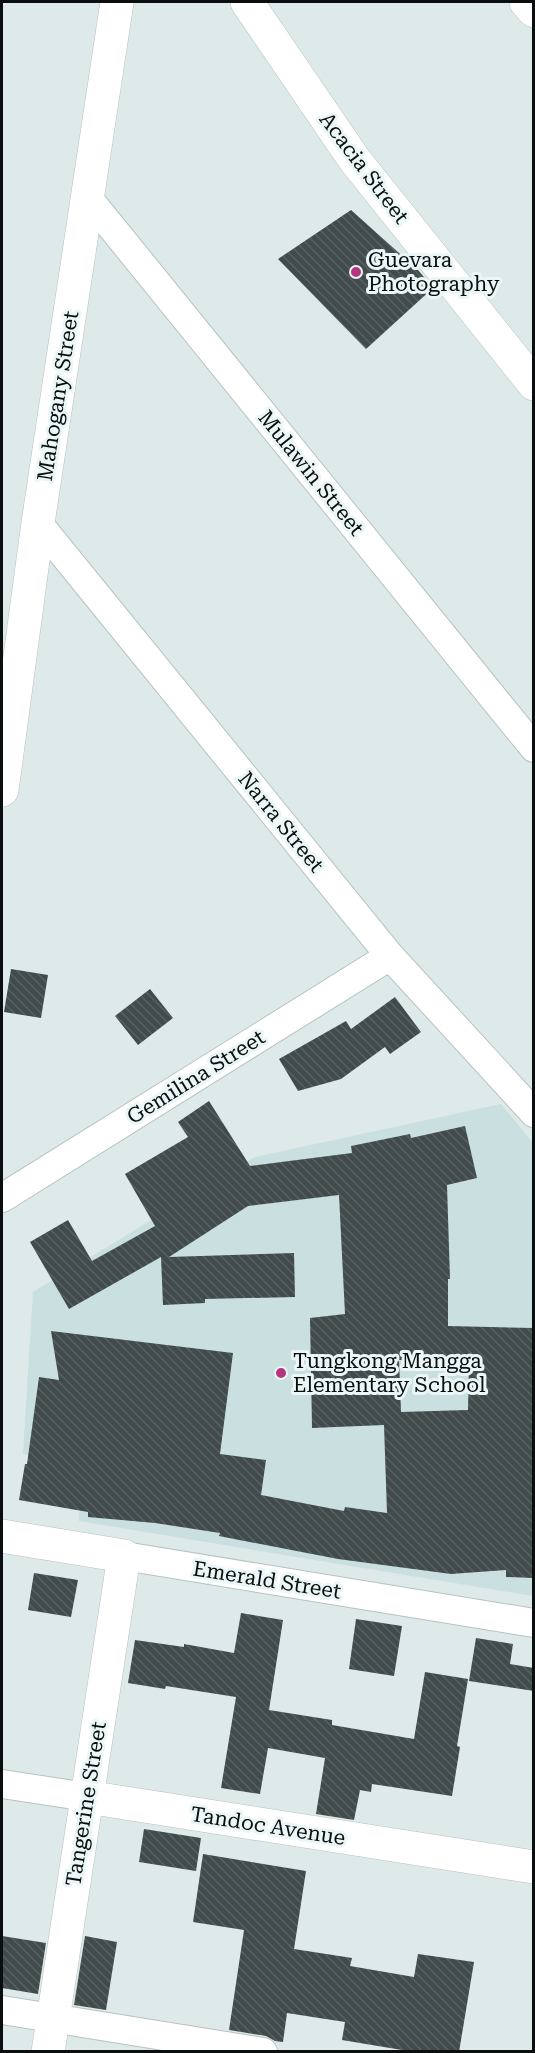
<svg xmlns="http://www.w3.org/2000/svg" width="535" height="2053" viewBox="0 0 535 2053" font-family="'Roboto Serif',serif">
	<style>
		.built { fill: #cadfdf }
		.building { fill: url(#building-back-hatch); fill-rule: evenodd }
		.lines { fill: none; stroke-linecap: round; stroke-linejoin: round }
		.minor-casing { stroke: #b7c2c2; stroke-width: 30 }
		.tertiary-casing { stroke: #b7c2c2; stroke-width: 34 }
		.primary-casing { stroke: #b7c2c2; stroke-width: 34 }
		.minor { stroke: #fff; stroke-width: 28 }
		.tertiary { stroke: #fff; stroke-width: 33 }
		.primary { stroke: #fff; stroke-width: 33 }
		.poi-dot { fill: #b5357f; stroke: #ebf6f6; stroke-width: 2 }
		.labels { text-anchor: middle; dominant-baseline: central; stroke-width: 6; stroke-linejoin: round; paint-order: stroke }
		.street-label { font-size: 21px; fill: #0b0e0e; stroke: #ebf6f6 }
		.poi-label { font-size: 21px; fill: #0b0e0e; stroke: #ebf6f6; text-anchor: start }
	</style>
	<defs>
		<pattern id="building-back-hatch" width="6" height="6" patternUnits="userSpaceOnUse" patternTransform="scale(1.5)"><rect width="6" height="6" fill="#414b4b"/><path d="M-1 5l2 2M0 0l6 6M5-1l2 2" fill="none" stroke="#586161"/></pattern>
	</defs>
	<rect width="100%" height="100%" fill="#dee9e9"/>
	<path class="built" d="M501 1104 533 1143V1596L79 1521 82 1463 23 1454 33 1292 255 1157Z"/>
	<path class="building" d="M351 210 418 270 433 288 366 349 278 259Z
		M11 969 48 975 41 1018 4 1012Z
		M150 989 173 1018 138 1045 115 1016Z
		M395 997 421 1032 390 1054 385 1047 341 1079 298 1091 279 1059 346 1021 351 1029Z
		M209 1101 250 1166 352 1153 351 1146 410 1134 411 1138 465 1126 477 1178 447 1185 450 1279H448V1326L534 1328V1578L506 1577V1570L451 1574 338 1559 219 1536 220 1533 155 1523 88 1517V1512L19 1500 25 1464H27L39 1377 59 1380 51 1331 233 1353 220 1454 266 1460 261 1495 344 1511 345 1507 387 1513 384 1425 312 1428 310 1318 345 1314 339 1195 248 1206 169 1257 294 1253 295 1297 205 1299V1303L163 1305 161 1257 69 1309 30 1242 68 1220 92 1261 155 1226 125 1174 188 1137 178 1122ZM399 1360 469 1361 468 1410 401 1412Z
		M34 1573 78 1580 71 1617 28 1610Z
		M241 1613 283 1620 269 1710 332 1720V1725L414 1739 425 1672 468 1679 457 1746 460 1747 452 1796 372 1784 371 1792 360 1790 354 1820 316 1814 325 1758 268 1748 260 1794 221 1788 236 1697 166 1686 165 1689 128 1683 135 1640 184 1647V1644L234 1653Z
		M356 1619 402 1626 394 1676 349 1669Z
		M476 1638 513 1644 510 1664 534 1668V1691L469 1681Z
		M144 1829 201 1838 196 1871 139 1862Z
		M203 1854 306 1871 294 1949 352 1958 350 1966 414 1977 418 1954 474 1962 459 2052H414L342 2040 345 2022 287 2013 283 2042 275 2041 266 2036 229 2030 244 1930 193 1922Z
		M2 1936 46 1943 38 1994 2 1988Z
		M85 1936 117 1942 106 2010 74 2005Z"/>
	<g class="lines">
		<g class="minor-casing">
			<path id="minor" d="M88 198 534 748
				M38 523 390 956 534 1113
				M2 1198 390 956
				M124 1556 534 1623
				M2 1784 87 1797
				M2 2010 263 2052"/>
		</g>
		<g class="tertiary-casing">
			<path id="tertiary" d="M247 2 354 159 534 384
				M2 790 38 523 117 2
				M2 1536 124 1556 48 2052
				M87 1797 534 1867"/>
		</g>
		<g class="primary-casing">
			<path id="primary" d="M526 2 534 11"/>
		</g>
		<use href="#minor" class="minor"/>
		<use href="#tertiary" class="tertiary"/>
		<use href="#primary" class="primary"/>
	</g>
	<g class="poi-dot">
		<circle cx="356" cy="272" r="6"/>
		<circle cx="281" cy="1373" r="6"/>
	</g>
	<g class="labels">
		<g class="street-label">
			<text transform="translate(364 168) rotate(53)">Acacia Street</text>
			<text transform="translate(58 396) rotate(-81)">Mahogany Street</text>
			<text transform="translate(311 473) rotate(51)">Mulawin Street</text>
			<text transform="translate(281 822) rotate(51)">Narra Street</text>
			<text transform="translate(196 1077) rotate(-32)">Gemilina Street</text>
			<text transform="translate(267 1580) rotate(9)">Emerald Street</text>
			<text transform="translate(86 1804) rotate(-81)">Tangerine Street</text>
			<text transform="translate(268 1826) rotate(9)">Tandoc Avenue</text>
		</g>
		<g class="poi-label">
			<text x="368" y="260">Guevara<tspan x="368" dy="24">Photography</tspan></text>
			<text x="293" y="1361">Tungkong Mangga<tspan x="293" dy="24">Elementary School</tspan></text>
		</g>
	</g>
	<rect width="535" height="2053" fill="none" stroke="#0b0e0e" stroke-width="6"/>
</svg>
